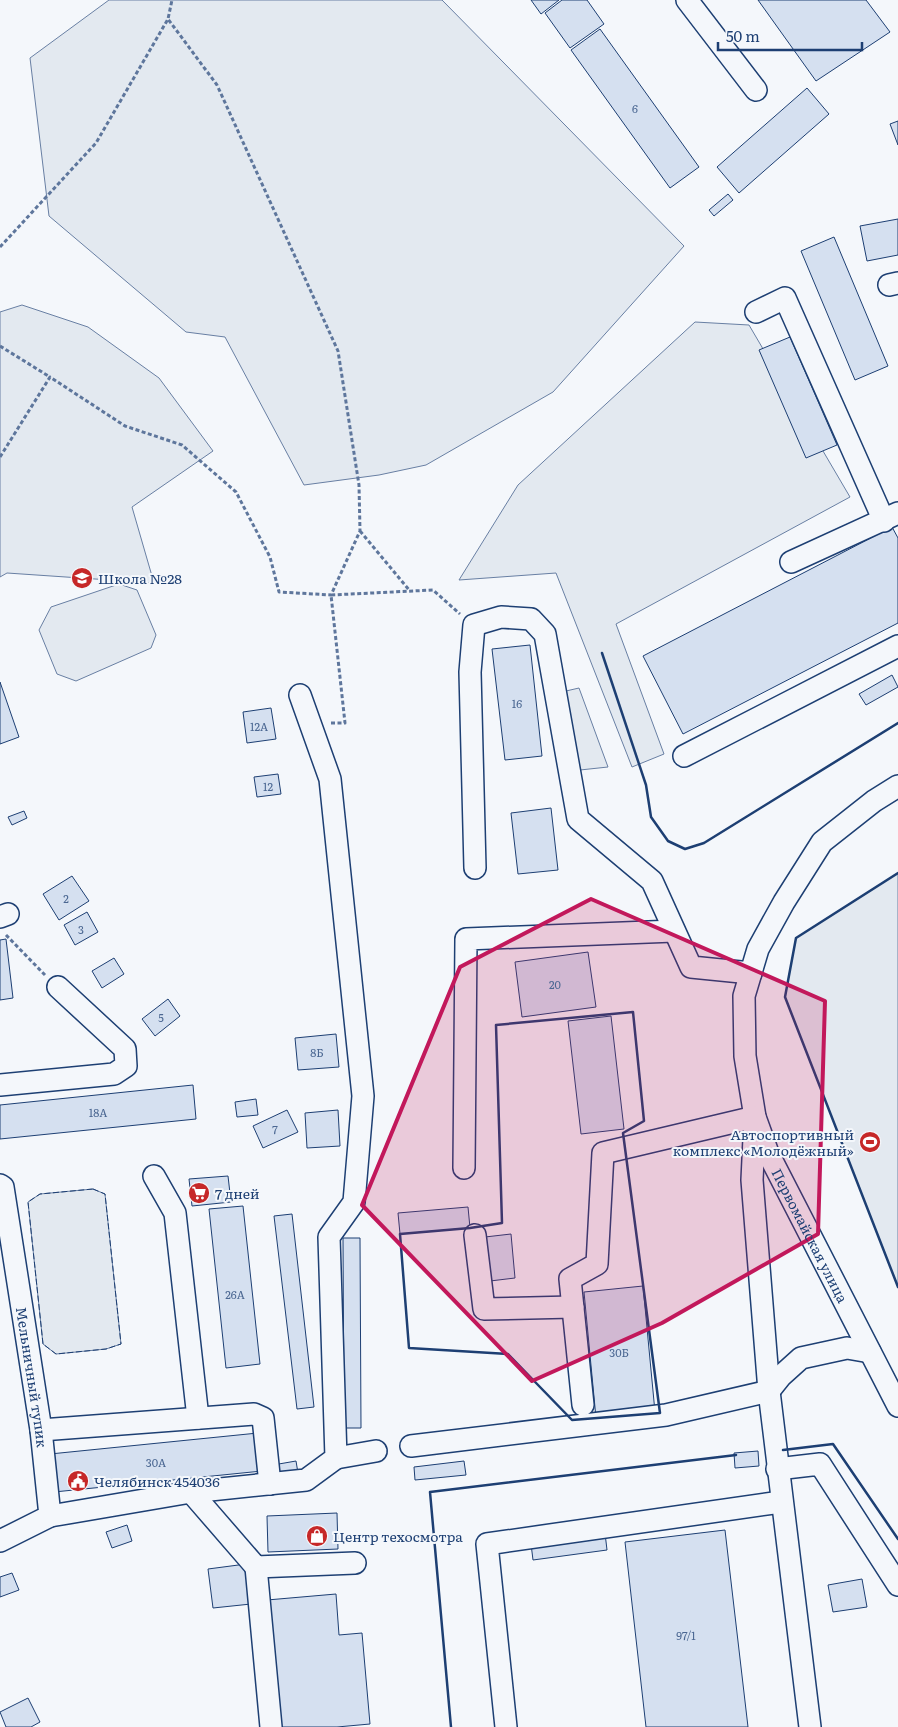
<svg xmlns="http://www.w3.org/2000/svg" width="898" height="1727" viewBox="0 0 898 1727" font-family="Literata,serif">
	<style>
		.green { fill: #e3e9f0; stroke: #687fa3 }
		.building { fill: #d5e0f0; stroke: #1d3f73 }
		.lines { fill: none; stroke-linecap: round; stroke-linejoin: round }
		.minor-casing { stroke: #1d3f73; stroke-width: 24 }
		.path { stroke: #5e769c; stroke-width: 3; stroke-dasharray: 4 2.5; stroke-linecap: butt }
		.minor { stroke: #f4f7fb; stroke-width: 21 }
		.fence { stroke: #1d3f73; stroke-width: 1; stroke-dasharray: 6 2.5; stroke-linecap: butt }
		.wall { stroke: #1d3f73; stroke-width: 2.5 }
		.marked { fill: #c2185b; fill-opacity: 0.2; stroke: #c2185b; stroke-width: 4; stroke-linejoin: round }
		.labels { text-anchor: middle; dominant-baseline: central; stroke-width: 4; stroke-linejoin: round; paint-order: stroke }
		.number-label { font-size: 11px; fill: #4b6792 }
		.poi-label { font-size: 14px; fill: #1d3f73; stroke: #f4f7fb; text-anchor: start }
		.street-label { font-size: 14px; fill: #1d3f73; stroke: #f4f7fb }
	</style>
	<rect width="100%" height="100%" fill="#f4f7fb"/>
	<path class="green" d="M109 0H442L684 246 553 392 426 465 379 475 304 485 225 337 186 332 49 216 30 58Z
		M22 305 88 327 159 378 213 451 132 507 154 583 7 573 0 577V312Z
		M695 322 749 325 850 497 616 624 664 754 632 767 556 573 459 580 518 485Z
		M119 584 137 590 156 635 151 648 76 681 57 674 39 630 51 607Z
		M579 688 608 767 580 770 566 691Z
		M898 873V1287L785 997 796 938Z
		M93 1189 105 1194 121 1344 106 1349 56 1354 43 1344 28 1202 40 1194Z"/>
	<path class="building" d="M531 0H559L541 14Z
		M562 0H587L604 24 570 48 545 13Z
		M758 0H866L890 32 816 81Z
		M600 29 699 167 670 188 571 50Z
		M807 88 829 114 739 193 717 167Z
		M898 121V145L890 124Z
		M728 194 733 200 714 216 709 210Z
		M898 219V255L867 261 860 226Z
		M834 237 888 366 855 380 801 251Z
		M790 337 837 445 806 458 759 350Z
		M892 527 898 538V623L683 734 643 656Z
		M530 645 542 756 505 760 492 649Z
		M892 675 898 687 866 705 859 694Z
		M0 682 19 737 0 744Z
		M271 708 276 739 247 743 243 712Z
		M278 774 281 794 257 797 254 777Z
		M551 808 558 870 518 874 511 813Z
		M24 811 27 818 12 825 8 817Z
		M72 876 89 901 59 920 43 894Z
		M87 912 98 932 75 945 64 925Z
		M6 939 13 998 0 1000V940Z
		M588 952 596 1007 522 1017 515 962Z
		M114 958 124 974 102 988 92 971Z
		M168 999 180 1016 155 1036 142 1019Z
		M611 1016 624 1129 581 1134 568 1021Z
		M336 1034 339 1067 298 1070 295 1038Z
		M193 1085 196 1119 0 1139V1105Z
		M256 1099 258 1115 237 1117 235 1102Z
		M287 1110 298 1132 263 1148 253 1126Z
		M338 1110 340 1146 307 1148 305 1113Z
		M228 1176 231 1202 192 1206 189 1179Z
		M243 1206 260 1364 226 1368 209 1209Z
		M468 1207 470 1228 400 1234 398 1213Z
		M292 1214 314 1407 297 1409 274 1216Z
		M511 1234 515 1278 490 1281 485 1237Z
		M343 1238H360L361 1428H344Z
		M643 1286 655 1412 596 1418 584 1292Z
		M258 1433 262 1471 54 1492 50 1454Z
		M758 1451 759 1466 735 1468 734 1453Z
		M296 1461 298 1473 275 1476 273 1465Z
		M464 1461 466 1475 415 1480 414 1467Z
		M337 1513 338 1549 268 1552 267 1516Z
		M127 1525 132 1541 112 1548 106 1532Z
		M725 1530 748 1727H646L625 1542Z
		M605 1533 607 1550 533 1560 531 1544Z
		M246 1564 251 1604 213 1608 208 1569Z
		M12 1573 19 1590 0 1597V1577Z
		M862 1579 867 1607 833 1612 828 1585Z
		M336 1594 339 1635 362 1633 370 1724 337 1727H277L267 1600Z
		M28 1698 40 1722 31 1727H6L0 1712Z"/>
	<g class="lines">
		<g class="minor-casing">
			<g id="minor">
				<path d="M687 0 756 90"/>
				<path d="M889 285 898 283"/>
				<path d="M756 312 785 298 884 521"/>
				<path d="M791 562 898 513"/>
				<path d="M684 756 898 646"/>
				<path id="s1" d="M898 786 874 801 822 842 784 902 758 949 744 996 745 1056 755 1117 768 1153 898 1406"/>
				<path d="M475 868 470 672 474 625 501 617 531 619 545 634 578 819 652 881 691 967 751 973"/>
				<path d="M0 917 8 914"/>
				<path d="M0 1085 114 1074 126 1066 125 1049 58 987"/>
				<path d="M464 1168 466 939 674 931"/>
				<path d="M154 1176 175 1213 198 1418"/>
				<path id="s2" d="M0 1185 3 1187 41 1430 50 1516 0 1541"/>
				<path d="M475 1235 484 1309 573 1307"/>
				<path d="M583 1405 570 1279 597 1264 603 1153 755 1117 752 1180 769 1391 810 1727"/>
				<path d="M41 1430 254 1414 263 1418 270 1484"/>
				<path d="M411 1446 666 1415 769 1391 781 1376 801 1358 847 1348 870 1352"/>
				<path d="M336 1458 376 1451"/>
				<path d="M777 1469 820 1464 898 1585"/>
				<path d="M191 1492 256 1567 355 1563"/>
				<path d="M50 1516 191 1492 306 1480 336 1458 329 1237 354 1202 363 1096 330 779 300 695"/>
				<path d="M256 1567 271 1727"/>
				<path d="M506 1727 487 1544 781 1502"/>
			</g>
		</g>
		<path class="path" d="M0 247 96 143 168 19 172 0
			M0 346 50 377
			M0 457 50 377 125 426 182 445 236 492 270 557 279 592 331 595 360 531 359 485 338 351 217 85 168 19
			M360 531 410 591
			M331 723H345L331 595 433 590 460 614
			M6 935 45 975"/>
		<use href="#minor" class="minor"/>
		<path class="fence" d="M93 1189 105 1194 121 1344 106 1349 56 1354 43 1344 28 1202 40 1194Z"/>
		<path class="wall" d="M602 653 646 785 651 817 668 841 685 849 704 843 898 723
			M898 873 796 938 785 997 898 1287
			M633 1012 644 1121 623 1133 660 1413 572 1420 508 1354 409 1348 400 1234 470 1228 502 1223 496 1025Z
			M783 1450 833 1444 898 1539
			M451 1727 430 1492 736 1455"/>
	</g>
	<path class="marked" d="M591 899 825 1001 818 1234 662 1323 532 1381 362 1205 460 967Z"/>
	<defs>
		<g id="school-disc" transform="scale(1.125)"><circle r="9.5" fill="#c62828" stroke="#f4f7fb"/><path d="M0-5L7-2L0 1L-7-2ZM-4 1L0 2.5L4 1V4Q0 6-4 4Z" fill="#fff"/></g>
		<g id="stadium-disc" transform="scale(1.125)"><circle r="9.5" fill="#c62828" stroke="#f4f7fb"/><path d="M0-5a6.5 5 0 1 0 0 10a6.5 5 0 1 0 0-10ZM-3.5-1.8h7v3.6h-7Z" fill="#fff"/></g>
		<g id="supermarket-disc" transform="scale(1.125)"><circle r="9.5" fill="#c62828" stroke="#f4f7fb"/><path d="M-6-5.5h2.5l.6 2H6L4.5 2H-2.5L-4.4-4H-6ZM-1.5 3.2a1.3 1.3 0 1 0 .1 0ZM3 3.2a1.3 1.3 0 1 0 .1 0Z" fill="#fff"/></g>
		<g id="civic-disc" transform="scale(1.125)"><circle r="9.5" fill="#c62828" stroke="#f4f7fb"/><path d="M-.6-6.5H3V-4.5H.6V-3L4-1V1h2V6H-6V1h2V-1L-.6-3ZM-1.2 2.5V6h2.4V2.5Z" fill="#fff"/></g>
		<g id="shop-disc" transform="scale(1.125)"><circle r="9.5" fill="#c62828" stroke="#f4f7fb"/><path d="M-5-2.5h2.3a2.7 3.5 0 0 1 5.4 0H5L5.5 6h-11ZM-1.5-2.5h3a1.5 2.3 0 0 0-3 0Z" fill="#fff"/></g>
	</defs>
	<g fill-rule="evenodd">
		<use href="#school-disc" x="82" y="578"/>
		<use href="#stadium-disc" x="870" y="1142"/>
		<use href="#supermarket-disc" x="199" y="1193"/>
		<use href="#civic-disc" x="78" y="1481"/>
		<use href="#shop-disc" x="317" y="1536"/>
	</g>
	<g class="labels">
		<g class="number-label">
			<text x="635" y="108">6</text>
			<text x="517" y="703">16</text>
			<text x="259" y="726">12А</text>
			<text x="268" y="786">12</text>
			<text x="66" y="898">2</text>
			<text x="81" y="929">3</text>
			<text x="555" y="984">20</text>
			<text x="161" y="1017">5</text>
			<text x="317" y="1052">8Б</text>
			<text x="98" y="1112">18А</text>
			<text x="275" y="1129">7</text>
			<text x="235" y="1294">26А</text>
			<text x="619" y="1352">30Б</text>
			<text x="156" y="1462">30А</text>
			<text x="686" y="1635">97/1</text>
		</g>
		<g class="poi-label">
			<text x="98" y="578">Школа №28</text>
			<text x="854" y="1134" text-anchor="end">Автоспортивный<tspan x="854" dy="16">комплекс «Молодёжный»</tspan></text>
			<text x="215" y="1193">7 дней</text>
			<text x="94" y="1481">Челябинск 454036</text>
			<text x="333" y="1536">Центр техосмотра</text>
		</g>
		<g class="street-label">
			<text stroke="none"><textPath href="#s1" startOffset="521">Первомайская улица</textPath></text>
			<text stroke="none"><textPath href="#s2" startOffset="196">Мельничный тупик</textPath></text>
		</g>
	</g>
	<path d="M718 42v8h144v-8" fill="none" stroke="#1d3f73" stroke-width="2.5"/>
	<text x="726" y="42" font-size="15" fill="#1d3f73" stroke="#f4f7fb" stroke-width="4" paint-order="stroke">50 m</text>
</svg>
